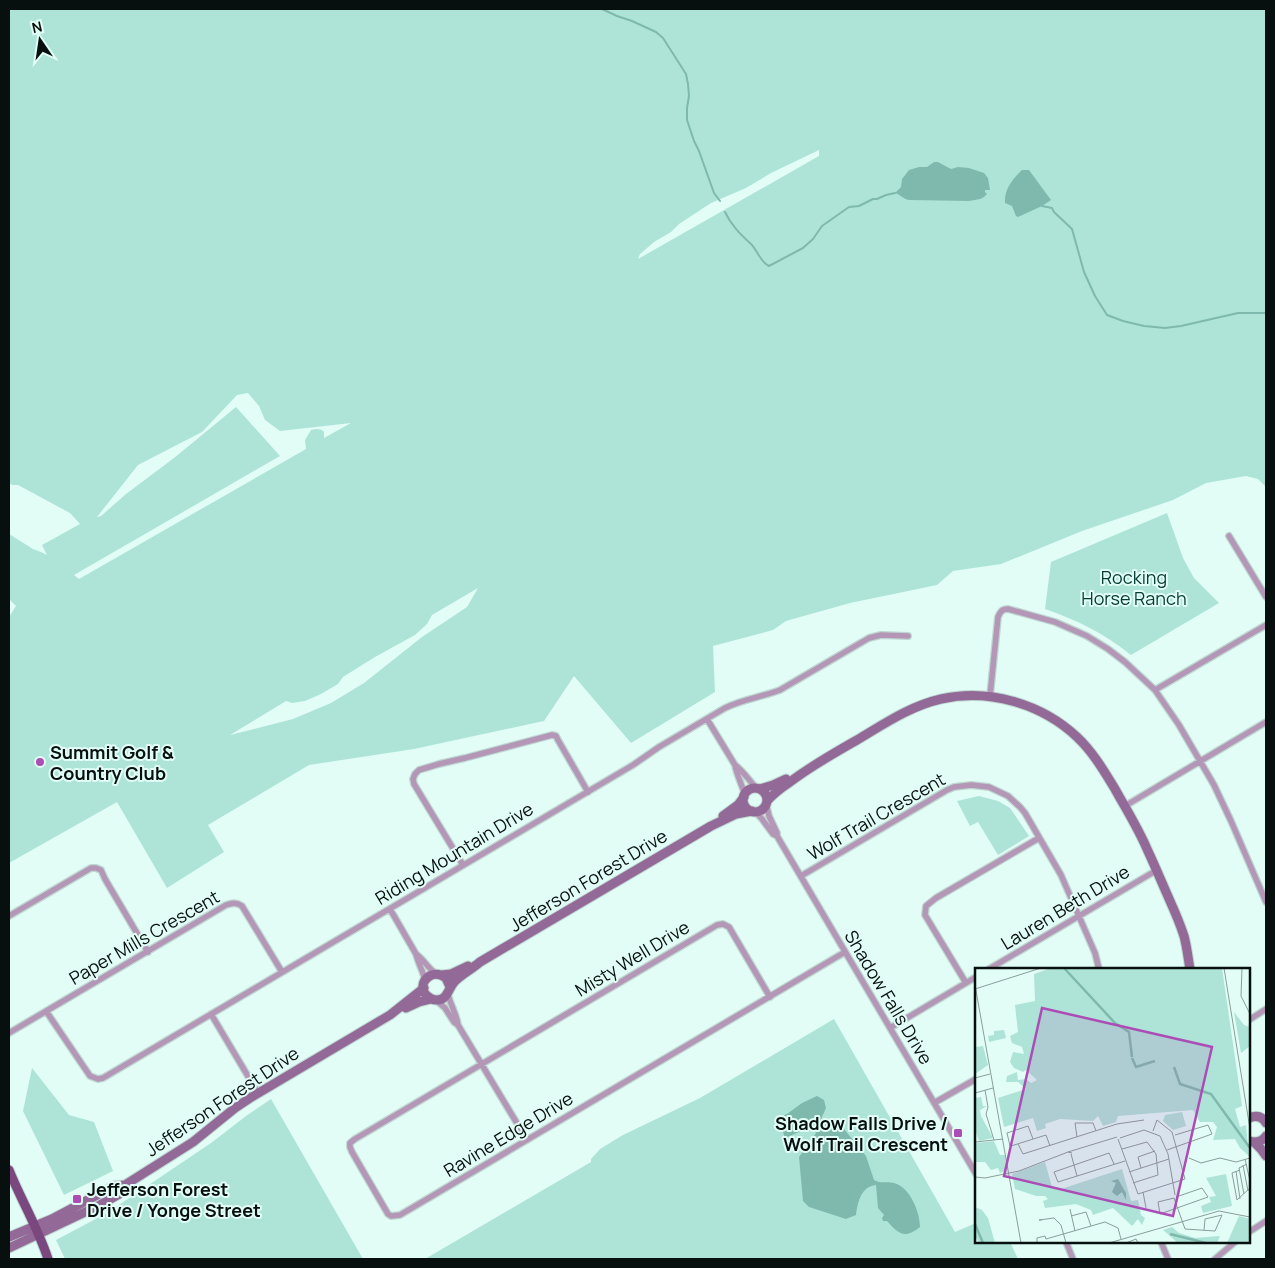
<svg xmlns="http://www.w3.org/2000/svg" width="1275" height="1268" viewBox="0 0 1275 1268" font-family="Manrope,sans-serif">
	<style>
		.green { fill: #aee4d8; fill-rule: evenodd }
		.water { fill: #7fb9ad }
		.lines { fill: none; stroke-linecap: round; stroke-linejoin: round }
		.stream { stroke: #7fb9ad; stroke-width: 2 }
		.street-casing { stroke: #bed7d1; stroke-width: 8 }
		.secondary-casing { stroke: #bed7d1; stroke-width: 11 }
		.primary-casing { stroke: #bed7d1; stroke-width: 11 }
		.street { stroke: #b497b6; stroke-width: 5.5 }
		.secondary { stroke: #936997; stroke-width: 9 }
		.primary { stroke: #7a487f; stroke-width: 9 }
		.poi-dot { fill: #ab4db5; stroke: #e1fdf6; stroke-width: 2 }
		.labels { text-anchor: middle; dominant-baseline: central; stroke-width: 4; stroke-linejoin: round; paint-order: stroke }
		.park-label { font-size: 18px; fill: #043c34; stroke: #e1fdf6 }
		.poi-label { font-size: 18px; font-weight: bold; fill: #07100e; stroke: #e1fdf6; text-anchor: start }
		.street-label { font-size: 18px; fill: #07100e; stroke: #e1fdf6 }
		.inset-river { fill: none; stroke: #7fb9ad; stroke-width: 2.5 }
		.inset-road { fill: none; stroke: #8a9e99; stroke-width: 1 }
		.view { fill: #ab4db5; fill-opacity: 0.15; stroke: #ab4db5; stroke-width: 2.5 }
		.inset-edge { fill: none; stroke: #07100e; stroke-width: 2.5 }
	</style>
	<rect width="100%" height="100%" fill="#e1fdf6"/>
	<path class="green" d="M9 9H1266V487L1258 479 1246 476 1206 483 1173 500 1082 531 1001 564 953 571 937 585 850 603 786 621 773 630 713 646 715 692 631 743 574 676 544 721 414 749 309 765 208 825 224 852 167 888 117 802 9 863V617L16 606 9 599V534L33 549 41 552 47 555 42 545 80 524 70 513 18 485H12L9 483ZM819 150V156L638 259 640 254 654 242 671 232 679 224 711 203 746 188 771 173ZM248 393 259 406 265 420 280 431 351 423 324 438V432C320 428 316 429 311 430L305 440 306 449 79 579 74 575 280 456 236 407 174 458 126 494 101 516 97 517 138 465 202 432 237 395ZM478 588 467 607 422 637 364 683 331 703 293 719 230 735 286 701 292 703 305 701 321 694 338 684 343 677 375 657 415 635 427 624 432 615Z
		M1167 513 1183 558 1194 578 1219 603 1131 655C1105 634 1077 620 1045 609L1051 562Z
		M979 796 998 801 1010 808 1029 836 998 855 978 822 970 826 957 801Z
		M834 1019 955 1232 976 1223V1242H1010L1018 1259H425L591 1162V1159L600 1149 623 1135 700 1098Z
		M32 1068 69 1115 94 1122 113 1171 64 1195 23 1111Z
		M271 1099 363 1259H65L56 1240 107 1213 211 1143 246 1116Z"/>
	<path class="water" d="M934 162H938L951 169 958 167 969 168 984 173 988 178 990 190H985V192L987 194 984 197 980 199 969 201 909 200C903 199 901 195 895 193L901 187 902 179 909 170 919 167H927Z
		M1022 170H1029L1051 200 1042 206 1018 217 1016 216 1012 206 1005 203C1004 189 1013 179 1022 170Z
		M817 1096 824 1100 826 1108 822 1117 821 1121 827 1126 840 1124 866 1156 874 1180C882 1184 886 1181 894 1183 910 1187 920 1212 920 1227 904 1240 898 1233 887 1221H883L882 1218 884 1215 878 1208 876 1185C861 1187 858 1201 856 1215L846 1219 809 1207 803 1201 799 1157 816 1133 811 1127 785 1138 781 1126 778 1123 784 1115 787 1114 802 1103Z"/>
	<g class="lines">
		<path class="stream" d="M602 9 617 16 632 21 656 32 663 38 686 74 688 84 689 96 687 108V120L694 141 699 151 714 193 720 201
			M1042 206 1052 208 1054 212 1072 229 1084 272 1095 296 1107 315 1123 321 1144 326 1165 328 1181 326 1238 313H1266
			M725 212C731 225 740 234 751 244 758 251 760 262 769 266L803 248 813 239 822 226 849 207 859 206 873 199H877L886 195 895 193"/>
		<g class="street-casing">
			<path id="street" d="M1229 536 1266 597
				M1155 690 1266 625
				M990 696 998 617C1000 612 1002 609 1008 609L1055 622 1087 636 1108 649 1125 662 1155 690 1179 725 1214 785 1231 821 1266 902
				M707 719 735 765C736 773 742 785 745 795
				M735 765C743 771 749 780 756 788
				M766 803 769 816 777 833V836
				M1125 806 1266 722
				M755 811 762 819 773 834 777 836 976 1174
				M463 865 414 784 413 779 415 774 419 770 439 764 465 758 552 735 556 736 558 740 588 792
				M801 876 947 790 954 787 971 785 989 787 1008 796 1020 807 1025 813 1061 875 1095 953 1099 969
				M390 909 416 954C418 963 423 971 425 980
				M9 916 91 868H96L101 870 105 879 148 952
				M416 954C424 960 428 968 436 974
				M989 969 1157 870
				M966 983 925 915 926 906 936 898 1039 838
				M448 994C450 1004 457 1015 458 1025
				M770 997 729 927 723 924 717 925 355 1139 350 1143V1147L352 1152 388 1214 391 1216 400 1215 845 952
				M436 1000 445 1008 454 1022 458 1025 527 1140
				M46 1011 90 1076 98 1079 103 1078 633 765 659 747 725 708C743 699 762 697 780 690L869 638 881 635 908 636
				M211 1014 258 1093
				M1249 1020 1266 1009
				M890 1028 976 977
				M9 1033 226 905C232 903 236 902 242 906L282 972
				M934 1103 976 1079
				M1249 1232 1266 1221
				M1066 1242 1073 1259
				M1161 1242 1168 1259
				M1215 1259 1235 1242"/>
		</g>
		<g class="secondary-casing">
			<path id="secondary" d="M743 800a12 12 0 1 1 24 0a12 12 0 1 1-24 0Z
				M760 789 773 785 786 779
				M767 801C774 793 781 788 790 782 811 766 834 753 857 740 884 724 910 706 941 699 989 688 1042 704 1077 737 1093 752 1104 771 1115 789 1126 809 1138 828 1147 849 1155 866 1162 883 1170 901 1175 912 1180 924 1184 936 1187 947 1188 958 1190 969
				M723 816 738 805 744 797
				M442 975 451 974 468 966
				M450 987 446 978C432 967 416 983 426 995 429 998 433 1000 437 1000 448 1000 448 988 455 981 462 974 472 969 480 962L711 826 736 814 752 811
				M406 1008 419 1002 431 999
				M1249 1118C1256 1115 1262 1116 1266 1123
				M1249 1141C1256 1143 1262 1142 1266 1136
				M1254 1142 1261 1149 1266 1156
				M9 1237 52 1219 114 1186 125 1185
				M9 1248 100 1205 119 1194 125 1185 193 1142 235 1108 250 1098 390 1015 424 988"/>
		</g>
		<g class="primary-casing">
			<path id="primary" d="M9 1170C21 1200 38 1228 48 1259"/>
		</g>
		<use href="#street" class="street"/>
		<use href="#secondary" class="secondary"/>
		<use href="#primary" class="primary"/>
	</g>
	<g class="poi-dot">
		<circle cx="40" cy="762" r="5"/>
		<rect x="953" y="1128" width="10" height="10" rx="2.5"/>
		<rect x="72" y="1194" width="10" height="10" rx="2.5"/>
	</g>
	<g class="labels">
		<g class="park-label">
			<text x="1134" y="577">Rocking<tspan x="1134" dy="21">Horse Ranch</tspan></text>
		</g>
		<g class="poi-label">
			<text x="50" y="752">Summit Golf &amp;<tspan x="50" dy="21">Country Club</tspan></text>
			<text x="948" y="1123" text-anchor="end">Shadow Falls Drive /<tspan x="948" dy="21">Wolf Trail Crescent</tspan></text>
			<text x="87" y="1189">Jefferson Forest<tspan x="87" dy="21">Drive / Yonge Street</tspan></text>
		</g>
		<g class="street-label">
			<text transform="translate(876 816) rotate(-30)">Wolf Trail Crescent</text>
			<text transform="translate(454 853) rotate(-31)">Riding Mountain Drive</text>
			<text transform="translate(588 880) rotate(-31)">Jefferson Forest Drive</text>
			<text transform="translate(1065 907) rotate(-31)">Lauren Beth Drive</text>
			<text transform="translate(144 937) rotate(-30)">Paper Mills Crescent</text>
			<text transform="translate(632 958) rotate(-31)">Misty Well Drive</text>
			<text transform="translate(889 997) rotate(59)">Shadow Falls Drive</text>
			<text transform="translate(222 1101) rotate(-34)">Jefferson Forest Drive</text>
			<text transform="translate(508 1134) rotate(-31)">Ravine Edge Drive</text>
		</g>
	</g>
	<g transform="translate(975 968)">
		<rect width="275" height="275" fill="#e1fdf6"/>
		<path d="M76 0H247L267 138 260 141 265 159 271 157 274 188 265 180 260 171 238 172 242 159 238 154H225L218 142 143 148 141 154 128 158 123 148 118 153 85 151 70 156 71 160 62 163 58 150 29 159 23 130 51 121 43 114H31L32 108 42 104 43 112 51 111 56 115 62 112 51 102 48 104 39 100 35 94 38 84 49 86 47 79 37 75 35 68 43 64 40 37 60 33 59 6ZM259 44 269 57 275 59V78L266 85ZM29 62 31 70 14 74 13 68 19 67V63ZM8 78 13 97 0 106V79ZM6 129 8 138H12L5 142 6 148 18 170 4 173 0 161V130ZM207 144 211 158 198 162 188 153 190 147ZM19 173 25 187H30L32 202 25 205 23 200 16 202 10 194H0V175ZM70 194 77 219 83 222 147 201 156 233 163 232 166 247 170 250 167 257 163 251 157 258 138 240 118 247 116 242 101 236 70 240 68 233 73 231 70 228H61L40 221 37 206ZM251 206 257 238 228 245 226 238 236 234 234 229 241 228 231 210ZM0 239 7 242 13 250 20 275H4L0 268ZM264 248 275 251V275H252ZM197 259 204 265 220 270 245 268 242 275H203L188 262Z" fill="#aee4d8"/>
		<path d="M143 211 151 225V232L147 224 142 228 137 224 141 215 136 213Z" fill="#7fb9ad"/>
		<path class="inset-river" d="M89 0 140 55 154 64 157 89M157 90 161 99 180 93M199 99 205 116 236 126 275 180M0 256 8 275M195 266 231 275"/>
		<path class="inset-road" d="M249 0 275 161M0 17 46 275M0 21 66 0M266 28 267 0M266 28 275 46M0 110 15 106M10 122 13 139 11 146 19 172M0 125 18 120M102 169 100 155H118L121 163M145 170 169 162 185 168 193 186 200 227M58 171 53 158 32 165 35 178H36L71 167 75 178M143 171 163 226 210 211 197 164 182 152 178 163M0 174 28 171M43 176 48 186 142 156 169 152M147 181 172 174 181 186 183 207 158 215M192 182 237 166 233 157 200 167M97 185 93 184 142 169M96 186 102 208M214 190 226 195 245 190 261 194 275 190M270 191 275 213M139 196 134 185 79 204 83 214 150 193M268 197 273 223M166 200 163 189 180 183M265 202 257 205 262 232 275 220M261 203 265 231M154 204 194 191M0 209 10 210 44 203 93 184M168 224 171 240M269 226 264 200 272 196M199 230 183 234 185 246 233 229 227 220 201 229M199 230 210 261 240 263 247 247 230 251 229 262M95 241 100 263M96 248 111 244 116 258M67 252H64L79 250 86 257 91 275M71 271 130 254 143 260 146 271M62 275V270L70 268 71 271M134 275 244 243 275 249M151 275 161 271 163 275"/>
		<path class="view" d="M67 40 237 79 198 248 29 208Z"/>
		<rect width="275" height="275" class="inset-edge"/>
	</g>
	<rect width="1275" height="1268" fill="none" stroke="#07100e" stroke-width="20"/>
	<g transform="translate(40 40) rotate(347)" stroke="#e1fdf6" stroke-width="4" paint-order="stroke">
	<path d="M0-4L9 19L0 12L-9 19Z" fill="#07100e"/>
	<text y="-8" font-size="14" font-weight="bold" text-anchor="middle" fill="#07100e">N</text>
	</g>
</svg>
